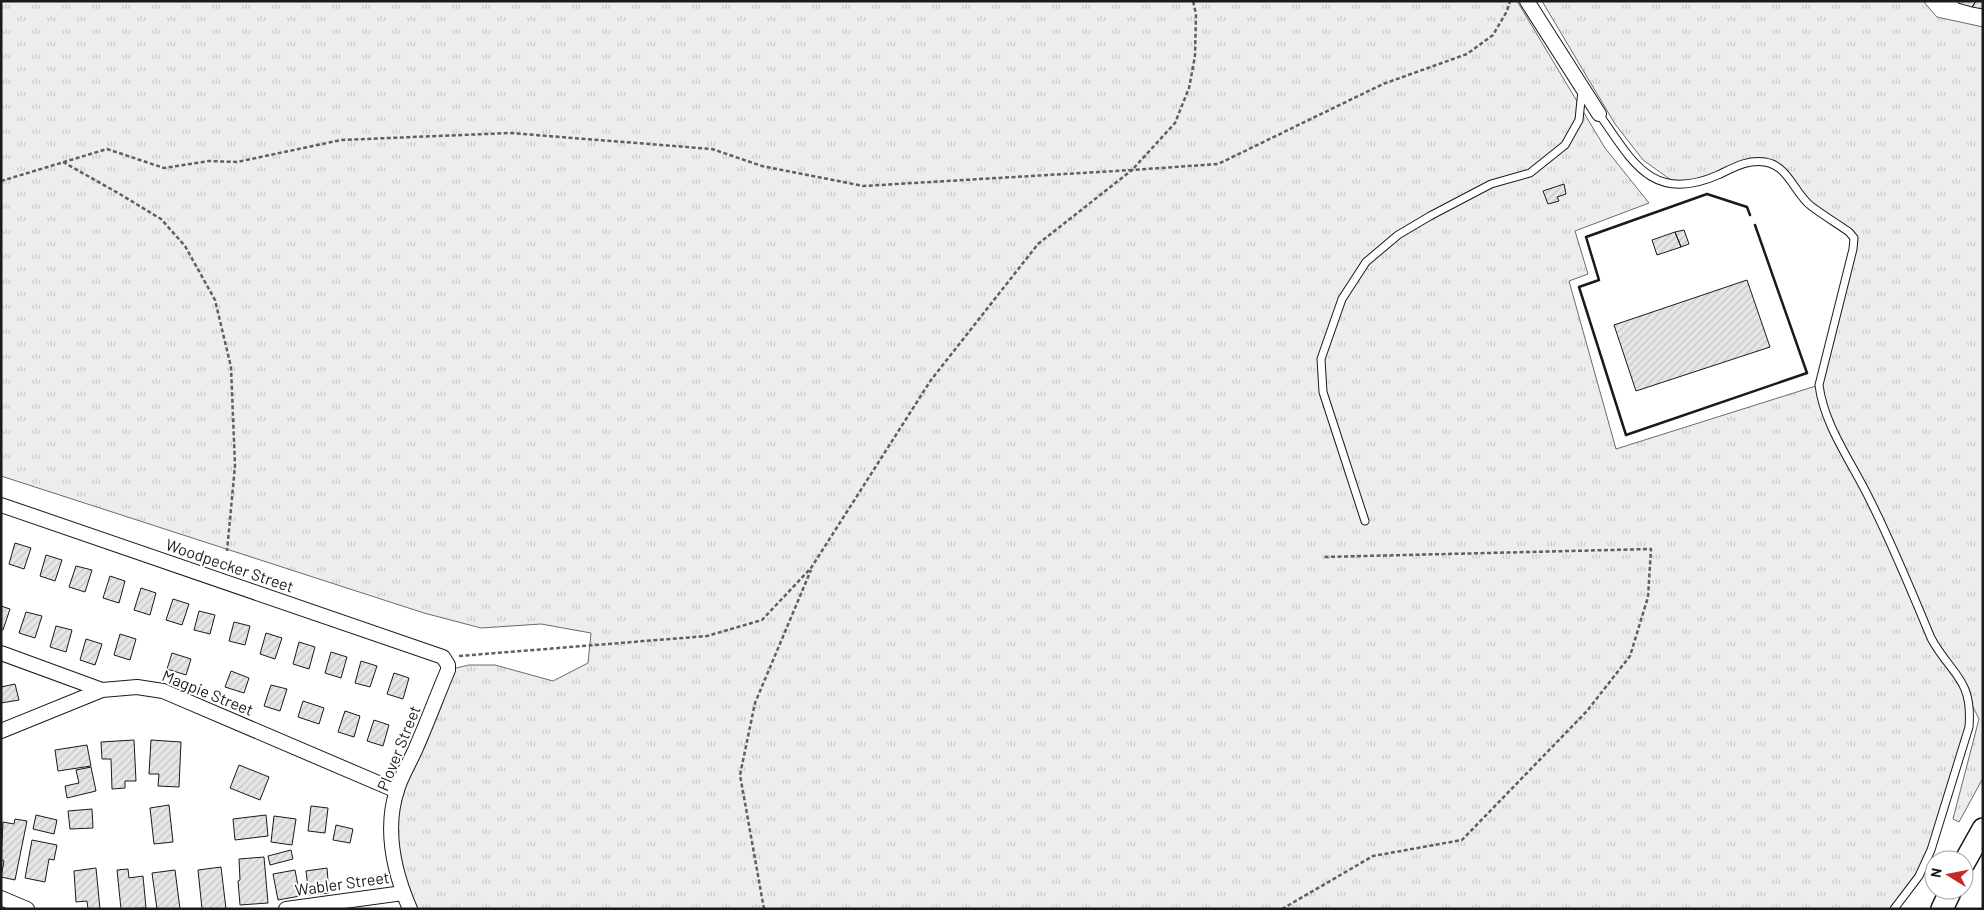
<svg xmlns="http://www.w3.org/2000/svg" width="1984" height="910" viewBox="0 0 1984 910" font-family="Barlow,sans-serif">
	<style>
		.grass { fill: url(#grass-tufts); stroke: #6a6a6a }
		.building { fill: url(#building-hatch); stroke: #1a1a1a }
		.lines { fill: none; stroke-linecap: round; stroke-linejoin: round }
		.lane-casing { stroke: #1a1a1a; stroke-width: 9 }
		.street-casing { stroke: #1a1a1a; stroke-width: 16 }
		.primary-casing { stroke: #1a1a1a; stroke-width: 24 }
		.path { stroke: #5f5f5f; stroke-width: 2.5; stroke-dasharray: 4 2.5; stroke-linecap: butt }
		.lane { stroke: #fff; stroke-width: 7 }
		.street { stroke: #fff; stroke-width: 14 }
		.primary { stroke: #fff; stroke-width: 21 }
		.wall { stroke: #1a1a1a; stroke-width: 2.5 }
		.labels { text-anchor: middle; dominant-baseline: central; stroke-width: 4; stroke-linejoin: round; paint-order: stroke }
		.street-label { font-size: 16px; fill: #1a1a1a; stroke: #fff }
	</style>
	<defs>
		<pattern id="grass-tufts" width="24" height="20" patternUnits="userSpaceOnUse" patternTransform="scale(1.25)"><rect width="24" height="20" fill="#ededed"/><path d="M3 7l-1-3M5 7V3M7 7l1-3M15 17l-1-3M17 17v-4M19 17l1-3" fill="none" stroke="#cbcbcb"/></pattern>
		<pattern id="building-hatch" width="6" height="6" patternUnits="userSpaceOnUse" patternTransform="scale(1.25)"><rect width="6" height="6" fill="#e6e6e6"/><path d="M-1 1l2-2M0 6l6-6M5 7l2-2" fill="none" stroke="#c5c5c5"/></pattern>
	</defs>
	<rect width="100%" height="100%" fill="#fff"/>
	<path class="grass" d="M1 1H1517L1605 148 1649 203 1575 231 1588 274 1569 281 1616 449 1819 385 1854 238 1809 205 1781 169 1753 161 1678 185 1643 160 1615 124 1542 1H1923L1937 17 1983 27V778L1959 822 1953 819 1979 719 1970 701 1969 727 1919 876 1894 909H410L391 824 448 670 469 665H495L553 681 588 663 591 633 541 624 481 628 424 613 1 476Z"/>
	<path class="building" d="M1959 1H1976L1972 7 1958 3Z
		M1976 1 1983 2V9L1972 7Z
		M1564 184 1566 194 1557 197 1559 201 1548 204 1543 191Z
		M1684 230 1689 244 1681 247 1675 232Z
		M1675 232 1681 247 1657 255 1652 240Z
		M1747 280 1770 347 1636 391 1614 325Z
		M15 543 31 548 24 569 9 564Z
		M46 555 62 560 55 581 40 576Z
		M76 566 92 570 85 592 69 587Z
		M110 576 125 581 119 603 103 598Z
		M141 588 156 593 150 615 134 610Z
		M173 599 189 604 182 625 166 620Z
		M1 606 10 609 3 630 1 629Z
		M199 611 215 615 210 634 194 630Z
		M26 612 42 616 35 638 19 633Z
		M234 622 250 626 245 645 229 641Z
		M56 626 72 630 66 652 50 647Z
		M266 633 282 638 275 659 260 654Z
		M120 634 136 639 130 660 114 655Z
		M86 639 102 644 95 665 80 660Z
		M299 642 315 647 309 669 293 664Z
		M331 652 347 657 341 678 325 673Z
		M172 653 191 659 186 675 167 669Z
		M361 661 377 666 370 687 355 683Z
		M231 671 249 678 244 693 225 687Z
		M394 673 409 678 403 699 387 694Z
		M15 684 19 700 1 703V687Z
		M271 685 287 689 280 711 264 706Z
		M303 701 324 708 319 724 298 717Z
		M345 711 360 716 354 737 338 732Z
		M374 720 389 725 383 746 367 741Z
		M134 740 136 781H125V788L112 789 111 759H102L101 742Z
		M151 740 181 742 179 787 158 786 159 774H149Z
		M87 745 91 766 58 771 55 750Z
		M239 765 269 777 260 800 230 788Z
		M91 767 96 791 67 798 65 786 79 783 76 770Z
		M169 805 173 842 154 844 150 808Z
		M311 806 328 808 325 833 308 831Z
		M92 809 93 828 70 829 68 811Z
		M36 815 57 820 54 834 33 829Z
		M266 815 268 836 235 840 233 819Z
		M274 816 296 819 292 845 271 842Z
		M15 819 27 821 15 880 1 877 4 861 1 860 3 822 14 824Z
		M336 825 353 829 350 843 333 840Z
		M32 840 57 845 54 860 49 859 45 882 25 878Z
		M291 850 293 859 270 865 268 856Z
		M264 857 268 903 240 905 238 881 240 880 239 859Z
		M221 867 226 909H202L198 870Z
		M96 868 100 909H88L87 901 76 902 74 871Z
		M327 868 329 893 309 895 306 871Z
		M128 869 129 878 143 876 146 908 121 909 117 870Z
		M175 870 180 909H157L152 873Z
		M295 870 300 896 278 900 273 874Z"/>
	<g class="lines">
		<g class="lane-casing">
			<path id="lane" d="M1599 114C1632 161 1652 204 1718 175 1733 168 1748 159 1765 162 1789 166 1794 193 1811 206 1823 215 1836 223 1849 232L1854 238 1853 249 1819 385C1824 426 1853 464 1871 502 1893 546 1912 592 1931 638 1951 675 1973 678 1969 727L1931 850 1919 876 1894 909
				M1365 521 1323 392 1321 359 1342 299 1366 262 1398 235 1430 216 1491 184 1530 173 1565 145 1579 120 1582 90"/>
		</g>
		<g class="street-casing">
			<path id="street" d="M1527 1 1599 114
				M1 505 443 657 448 665V670C437 696 427 723 416 748 410 762 401 776 397 790 384 830 394 872 410 909
				M1 653 102 690
				M1 731 102 690 137 687 163 691 397 791
				M1 898 27 909
				M286 909 403 893"/>
		</g>
		<g class="primary-casing">
			<path id="primary" d="M1964 863 1983 829
				M1942 909 1951 890"/>
		</g>
		<path class="path" d="M63 162 118 193 161 219 185 246 215 300 231 367 235 466 227 551
			M1 181 107 149 164 168 209 161 237 162 341 140 510 133 712 149 762 166 863 186 1132 170 1175 123 1189 88 1195 56 1196 14 1193 1
			M459 656 707 636 762 620 811 568 931 380 1038 244 1132 170 1218 164 1383 84 1467 54 1493 35 1507 11 1510 1
			M764 909 740 775 755 703 811 570
			M1282 909 1373 856 1462 840 1587 711 1630 656 1648 597 1651 549 1324 557"/>
		<use href="#lane" class="lane"/>
		<use href="#street" class="street"/>
		<use href="#primary" class="primary"/>
		<path class="wall" d="M1750 215 1747 207 1707 194 1586 237 1599 280 1579 287 1626 435 1807 373 1755 225"/>
	</g>
	<g class="labels">
		<g class="street-label">
			<text transform="translate(230 565) rotate(19)">Woodpecker Street</text>
			<text transform="translate(208 692) rotate(22)">Magpie Street</text>
			<text transform="translate(398 748) rotate(-68)">Plover Street</text>
			<text transform="translate(342 883) rotate(-8)">Wabler Street</text>
		</g>
	</g>
	<rect width="1984" height="910" fill="none" stroke="#1a1a1a" stroke-width="5"/>
	<g transform="translate(1949 875) rotate(280)"><circle r="24" fill="#ffffff" stroke="#a3a3a3"/>
	<path d="M0-4L9 19L0 12L-9 19Z" fill="#c62828"/>
	<text y="-8" font-size="14" font-weight="bold" text-anchor="middle" fill="#1a1a1a">N</text>
	</g>
</svg>
